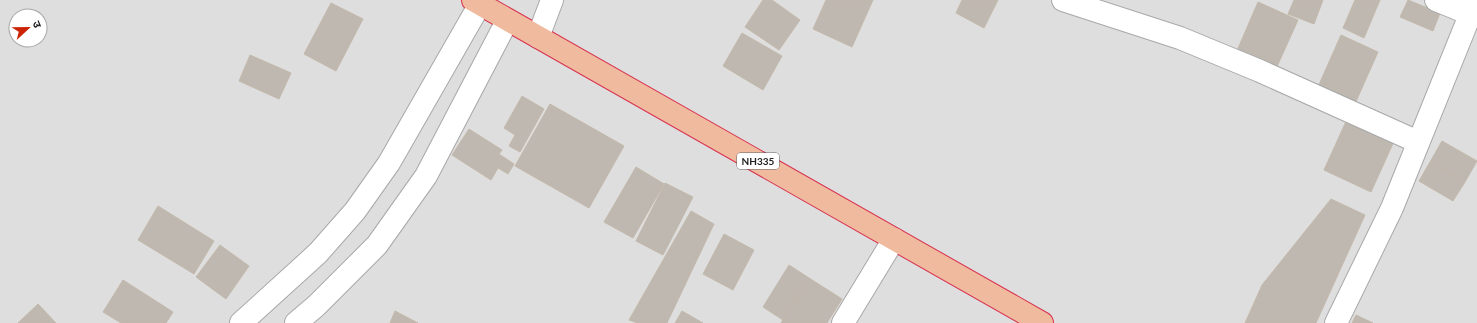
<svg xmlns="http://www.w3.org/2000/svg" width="1477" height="323" viewBox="0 0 1477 323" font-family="Lato,'Noto Sans Devanagari',sans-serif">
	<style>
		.residential { fill: #dfdede; fill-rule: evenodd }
		.building { fill: #beb8b1; stroke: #c3b9ab }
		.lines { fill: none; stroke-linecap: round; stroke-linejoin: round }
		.minor-casing { stroke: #a8a8a8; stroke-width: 24 }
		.trunk-casing { stroke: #d72e4f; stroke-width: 24 }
		.minor { stroke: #fff; stroke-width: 22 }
		.trunk { stroke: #efba9e; stroke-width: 22 }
		.labels { text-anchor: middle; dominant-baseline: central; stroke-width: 3.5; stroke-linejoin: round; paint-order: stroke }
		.shield { fill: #fff; stroke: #646464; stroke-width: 1 }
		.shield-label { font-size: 10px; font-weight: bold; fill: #212121 }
	</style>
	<rect width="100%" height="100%" fill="#f1efe8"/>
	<path class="residential" d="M0 0H1477V323H0ZM16 16H40V40H16Z"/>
	<path class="building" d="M763 0H772L800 20 779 50 745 27Z
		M826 0H873L852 47 813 29Z
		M962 0H998L984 28 956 13Z
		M1294 0H1323L1314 24 1288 14Z
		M1355 0H1380L1364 38 1343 28Z
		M1408 0 1440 13 1433 31 1400 17Z
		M1258 2 1298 20 1275 71 1236 53Z
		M331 3 363 19 336 71 304 54Z
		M742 33 782 56 763 90 723 66Z
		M1341 35 1378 52 1354 106 1317 89Z
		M250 55 291 73 279 99 239 81Z
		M522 96 544 109 520 152 509 146 515 135 504 128Z
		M550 104 624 146 589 208 515 166Z
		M1348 117 1395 139 1371 192 1324 170Z
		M469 129 502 150 499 154 514 164 508 174 498 168 491 180 452 155Z
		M1442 141 1477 161 1465 182 1430 162Z
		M1430 162 1465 182 1453 201 1419 181Z
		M636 167 664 184 633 238 604 222Z
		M665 183 693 197 663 255 636 241Z
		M1331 199 1365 215 1316 323H1245L1262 285Z
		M158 206 214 241 194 274 138 240Z
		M691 211 714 224 667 323H638L629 320Z
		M724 234 754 250 733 290 703 274Z
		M220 245 249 266 226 299 196 277Z
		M789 265 809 278 783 320 763 307Z
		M809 278 842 299 827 323H781Z
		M123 280 173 312 166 323H121L103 312Z
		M38 304 56 323H18Z
		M395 311 418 323H390Z
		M682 311 703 323H675Z
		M1356 315 1373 323H1352Z"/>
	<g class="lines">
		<g class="minor-casing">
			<path id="minor" d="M1063 0 1180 38 1260 71 1418 142
				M1436 0 1470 14
				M538 37 552 0
				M241 323 318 253 355 211 389 163 480 4
				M296 323 316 306 377 245 426 176 507 21
				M843 323 894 239
				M1336 323 1392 208 1476 0"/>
		</g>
		<g class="trunk-casing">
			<path id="trunk" d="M473 0 1042 323"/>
		</g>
		<use href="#minor" class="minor"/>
		<use href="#trunk" class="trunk"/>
	</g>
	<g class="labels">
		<rect class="shield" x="737" y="153" width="42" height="16" rx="3"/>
		<g class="shield-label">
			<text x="758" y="161">NH335</text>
		</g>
	</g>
	<g transform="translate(28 28) rotate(68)"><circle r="19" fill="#ffffff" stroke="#a6a6a6"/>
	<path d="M0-3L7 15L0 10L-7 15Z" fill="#cc2206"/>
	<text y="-6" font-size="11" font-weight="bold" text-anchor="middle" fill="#212121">उ</text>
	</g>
</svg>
